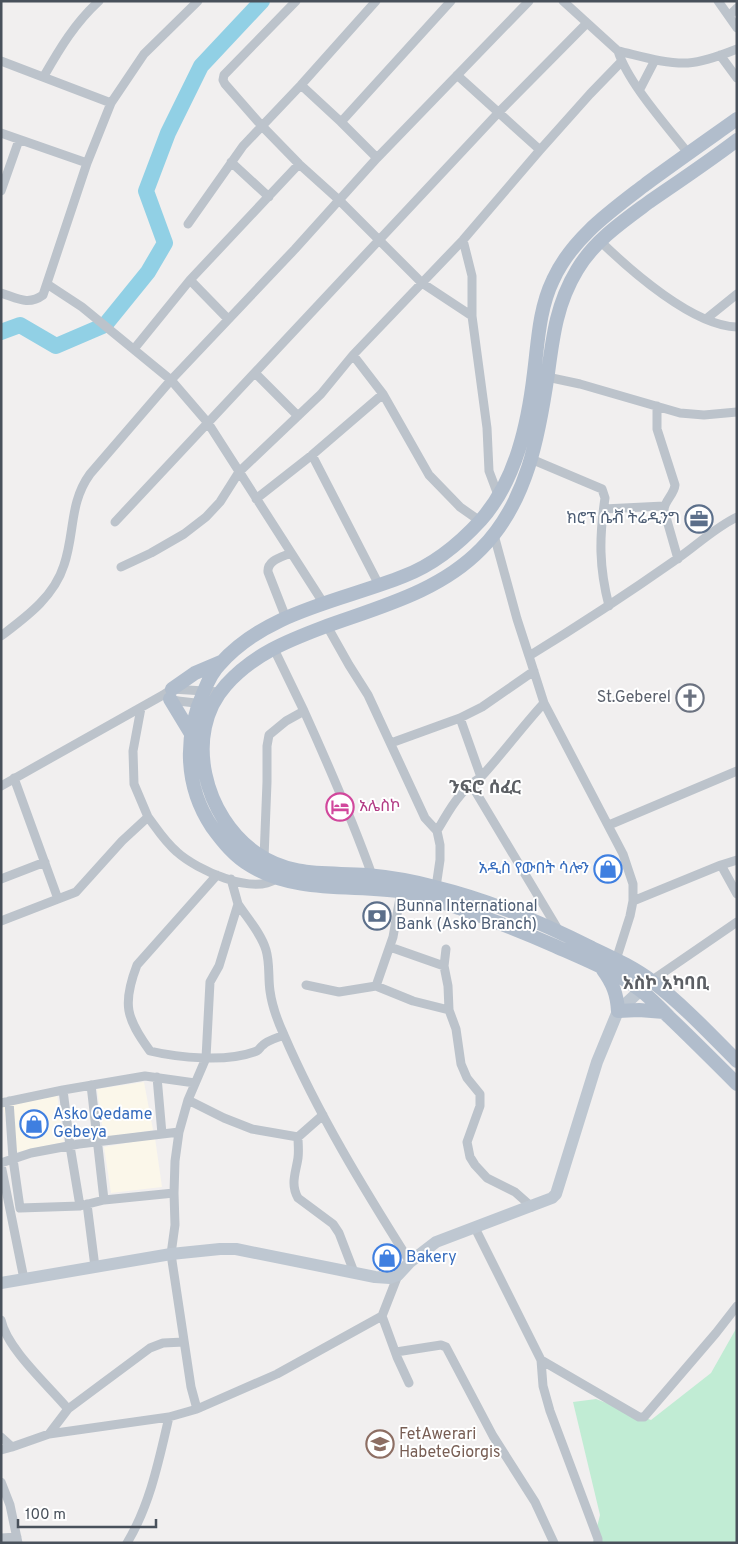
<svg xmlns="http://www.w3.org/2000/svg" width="738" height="1544" viewBox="0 0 738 1544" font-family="Overpass,'Noto Sans Ethiopic',sans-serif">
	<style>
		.commercial { fill: #fbf7ea }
		.green { fill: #c1ecd4 }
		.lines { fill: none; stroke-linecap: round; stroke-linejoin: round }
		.river { stroke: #91d0e5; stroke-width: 16 }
		.street { stroke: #bcc3cb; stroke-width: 9 }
		.secondary { stroke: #bec7d1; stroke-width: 12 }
		.primary { stroke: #b1bdcc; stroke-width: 14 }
		.labels { text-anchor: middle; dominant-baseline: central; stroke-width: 4; stroke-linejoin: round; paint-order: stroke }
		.service-label { font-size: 16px; fill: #4e5e75; stroke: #fff; text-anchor: end }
		.worship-label { font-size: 16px; fill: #5b616d; stroke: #fff; text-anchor: end }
		.hotel-label { font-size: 16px; fill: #b23c85; stroke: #fff; text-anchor: start }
		.shop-label { font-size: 16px; fill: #366cbe; stroke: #fff; text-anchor: start }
		.education-label { font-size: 16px; fill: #785e54; stroke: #fff; text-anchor: start }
		.neighbourhood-label { font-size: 18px; font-weight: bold; fill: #5c5f64; stroke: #fff }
	</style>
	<rect width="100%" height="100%" fill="#f1efef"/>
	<path class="commercial" d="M144 1082 153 1130 104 1138 97 1089Z
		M57 1094 64 1142 12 1153 3 1105Z
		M155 1138 162 1187 111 1193 104 1147Z"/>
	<path class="green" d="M737 1327V1543H593L600 1515 573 1402 596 1399 651 1420 711 1373Z"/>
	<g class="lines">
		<path class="river" d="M1 332 20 325 56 346 105 325 148 272 165 243 146 191 168 133 201 66 262 1"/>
		<path class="street" d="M296 1 224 75 223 80 225 84 261 125 299 164 339 200 422 283 472 316
			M563 1 618 51C628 83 667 126 688 153
			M718 1 737 28
			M729 16 737 8
			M618 51C640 56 665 64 688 63 704 62 722 55 737 49
			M720 55 737 78
			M1 61 111 103
			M457 75 540 150
			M44 76C60 48 75 23 99 1
			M301 85 341 122 451 1
			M640 89 655 60
			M341 122 377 158
			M1 133 87 163
			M231 162 269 197
			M1 191 19 140
			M188 224 243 146 301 85 376 1
			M463 240 472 276V316L487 428 489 471 498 495
			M600 241C631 271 693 326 737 327
			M190 280 228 319
			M47 284 82 307 171 380 208 423 324 604
			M1 293C17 298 28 306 43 295L87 163 111 103 144 54 198 1
			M706 319 737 294
			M134 349 190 280 299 164
			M353 355 383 394 429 475 460 507 480 521
			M255 373 298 416
			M547 377 580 384 680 413 704 415 737 412
			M657 406V429L675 485C674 495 664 501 664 510L678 559
			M312 455 379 585
			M531 459 602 489 605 498C599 538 599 567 609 606
			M256 499 312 455 383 394
			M604 509 664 506
			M115 522 499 112 586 24
			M494 535 517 619 529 656C578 626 627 594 674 561 695 547 714 528 737 517
			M121 567 151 553 184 534 206 517 220 502 239 472 321 394 353 355 463 240 540 150 590 94 621 62
			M286 618 268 572C267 560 282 557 291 553
			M327 626 349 665 368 695 425 818 437 831 440 845V860L436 887
			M1 636C26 617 54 597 64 565 75 533 69 503 90 474L171 380 295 249 377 158 529 1
			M273 647 304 711
			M168 698 178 701 204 704
			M544 703 623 854 633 884V901L630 916 616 960
			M141 708 133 751 134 784 148 817
			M460 718 482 707 534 671
			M391 743 460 718 481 777C460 790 449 810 437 831
			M481 777C503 753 522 727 544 703L529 656
			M14 778 58 899
			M471 784 559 931
			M1 786 163 695 172 689 220 692
			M609 825 737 771
			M264 858 267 782V746L269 735 286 721 304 711C328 764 352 819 372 875
			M721 865 737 860
			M217 875 137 965C122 1004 126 1018 150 1051 179 1058 227 1062 254 1052 259 1051 259 1048 263 1045 268 1040 277 1038 284 1035
			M1 879 45 862
			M633 901 721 865 737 894
			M238 904C247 918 261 933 266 950 270 963 268 978 270 991 272 1006 278 1022 284 1035 318 1114 364 1189 410 1262
			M1 921 76 892 122 841 148 817C157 829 165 842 177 852 197 870 252 895 276 879
			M390 947 444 966
			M446 949 444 966 448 986 449 1010 456 1029 461 1064 467 1078 480 1094V1106L467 1142 470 1157 475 1165 487 1178 515 1192 532 1207
			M651 981 737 922
			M306 985 339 992 376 986 393 937 401 892
			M376 986 413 1001 449 1010
			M157 1077 162 1134
			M91 1085 104 1200
			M63 1090 70 1146 80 1206
			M188 1100 224 1118 252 1129 298 1137 323 1115
			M9 1101 13 1159 20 1208 80 1206 104 1200 174 1193
			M1 1103 63 1090 145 1076 195 1083
			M298 1137C298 1144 299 1151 298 1158 296 1172 290 1184 298 1198L333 1224 339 1233 354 1272
			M1 1163 31 1153 79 1144 179 1132
			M1 1165 24 1279
			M87 1204 95 1267
			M475 1228 541 1360 543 1386 550 1411 598 1539V1543
			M398 1275 382 1316 397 1357 409 1383
			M1 1320C7 1349 49 1386 68 1409
			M396 1352 441 1345 446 1347 493 1436 535 1502 554 1543
			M541 1360 639 1417H644L716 1333 737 1306
			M197 1409 277 1374 382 1316
			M169 1417 197 1409 191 1387 171 1254 175 1225 174 1193 175 1161 179 1132 188 1100 206 1058 210 982 219 966 238 904 231 879
			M49 1434 68 1409 150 1348 163 1343 184 1342
			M1 1437 12 1447 49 1434 169 1417C159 1460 150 1505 127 1543
			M1 1450 12 1447
			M1 1482 10 1505 18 1543
			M1 1538 17 1537"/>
		<path class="secondary" d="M1 1283 171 1254 220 1249H236L375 1277 390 1278 398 1275 410 1262 436 1242 552 1198 556 1194 597 1062 618 1011 646 985"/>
		<path class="primary" d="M737 119C706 141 676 162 646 184 611 211 572 238 553 280 539 309 538 342 534 373 528 424 516 480 481 520 460 543 433 565 404 576 342 601 267 611 220 664 212 672 208 681 204 691 184 736 184 785 212 827 223 842 234 856 251 866 298 894 353 884 406 892 424 895 441 902 459 908 492 920 523 932 555 946 584 959 615 971 640 990 650 997 660 1008 669 1017 692 1039 714 1061 737 1084
			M737 140C708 162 678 182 649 202 622 222 594 241 577 270 557 303 553 335 548 373 539 435 527 503 481 549 439 592 379 607 324 627 287 641 254 654 226 685 182 734 205 818 256 853 292 878 327 872 367 875 389 877 413 881 435 887 489 900 543 923 592 948 613 958 635 968 653 982 683 1005 710 1034 737 1061
			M172 689 195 673 221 662
			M170 699 190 732
			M603 970C613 984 617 994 618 1011L639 1010 664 1012"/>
	</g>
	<defs>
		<g id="office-ring" transform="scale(1.4375)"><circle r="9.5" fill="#fff" stroke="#5c6f8a" stroke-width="1.5"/><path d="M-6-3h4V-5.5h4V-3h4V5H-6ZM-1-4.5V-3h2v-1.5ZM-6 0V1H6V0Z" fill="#5c6f8a"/></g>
		<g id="church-ring" transform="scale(1.4375)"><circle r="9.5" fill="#fff" stroke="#6b7280" stroke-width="1.5"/><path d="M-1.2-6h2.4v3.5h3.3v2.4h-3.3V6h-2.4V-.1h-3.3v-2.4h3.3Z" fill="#6b7280"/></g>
		<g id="hotel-ring" transform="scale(1.4375)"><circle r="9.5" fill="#fff" stroke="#d1479c" stroke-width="1.5"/><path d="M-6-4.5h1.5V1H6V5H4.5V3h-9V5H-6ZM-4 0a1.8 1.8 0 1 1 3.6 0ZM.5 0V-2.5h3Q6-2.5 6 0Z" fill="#d1479c"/></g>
		<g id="shop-ring" transform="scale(1.4375)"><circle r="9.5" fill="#fff" stroke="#3f7fe0" stroke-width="1.5"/><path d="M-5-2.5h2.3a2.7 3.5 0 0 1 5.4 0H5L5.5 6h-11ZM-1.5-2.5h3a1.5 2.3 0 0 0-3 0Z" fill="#3f7fe0"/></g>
		<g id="bank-ring" transform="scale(1.4375)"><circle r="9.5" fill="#fff" stroke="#5c6f8a" stroke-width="1.5"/><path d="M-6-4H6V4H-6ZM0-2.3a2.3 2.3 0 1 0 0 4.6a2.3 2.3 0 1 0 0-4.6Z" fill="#5c6f8a"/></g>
		<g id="school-ring" transform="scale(1.4375)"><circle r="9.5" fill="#fff" stroke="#8d6e63" stroke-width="1.5"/><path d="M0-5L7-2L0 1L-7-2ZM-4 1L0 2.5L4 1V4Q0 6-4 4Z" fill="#8d6e63"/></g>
	</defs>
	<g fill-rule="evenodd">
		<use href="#office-ring" x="699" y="519"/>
		<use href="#church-ring" x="690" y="698"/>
		<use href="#hotel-ring" x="340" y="807"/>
		<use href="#shop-ring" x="608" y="869"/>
		<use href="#bank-ring" x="377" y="916"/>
		<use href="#shop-ring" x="34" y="1124"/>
		<use href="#shop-ring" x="387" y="1258"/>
		<use href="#school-ring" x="380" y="1444"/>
	</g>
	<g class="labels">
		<g class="service-label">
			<text x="680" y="519">ክሮፕ ሴቭ ትሬዲንግ</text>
			<text x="396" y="907" text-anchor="start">Bunna International<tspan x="396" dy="18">Bank (Asko Branch)</tspan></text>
		</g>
		<g class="worship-label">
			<text x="671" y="698">St.Geberel</text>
		</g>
		<g class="hotel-label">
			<text x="359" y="807">አሌስኮ</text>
		</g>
		<g class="shop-label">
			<text x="589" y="869" text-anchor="end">አዲስ የውበት ሳሎን</text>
			<text x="53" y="1115">Asko Qedame<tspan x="53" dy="18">Gebeya</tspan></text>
			<text x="406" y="1258">Bakery</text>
		</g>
		<g class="education-label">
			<text x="399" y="1435">FetAwerari<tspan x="399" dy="18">HabeteGiorgis</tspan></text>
		</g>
		<g class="neighbourhood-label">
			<text x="485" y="788">ንፍሮ ሰፈር</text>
			<text x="666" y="984">አስኮ አካባቢ</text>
		</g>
	</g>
	<rect width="738" height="1544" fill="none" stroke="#49515b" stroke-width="5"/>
	<path d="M18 1519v8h138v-8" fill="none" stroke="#49515b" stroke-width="2.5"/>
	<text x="25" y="1519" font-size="15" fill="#49515b" stroke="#ffffff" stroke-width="4" paint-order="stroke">100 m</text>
</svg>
